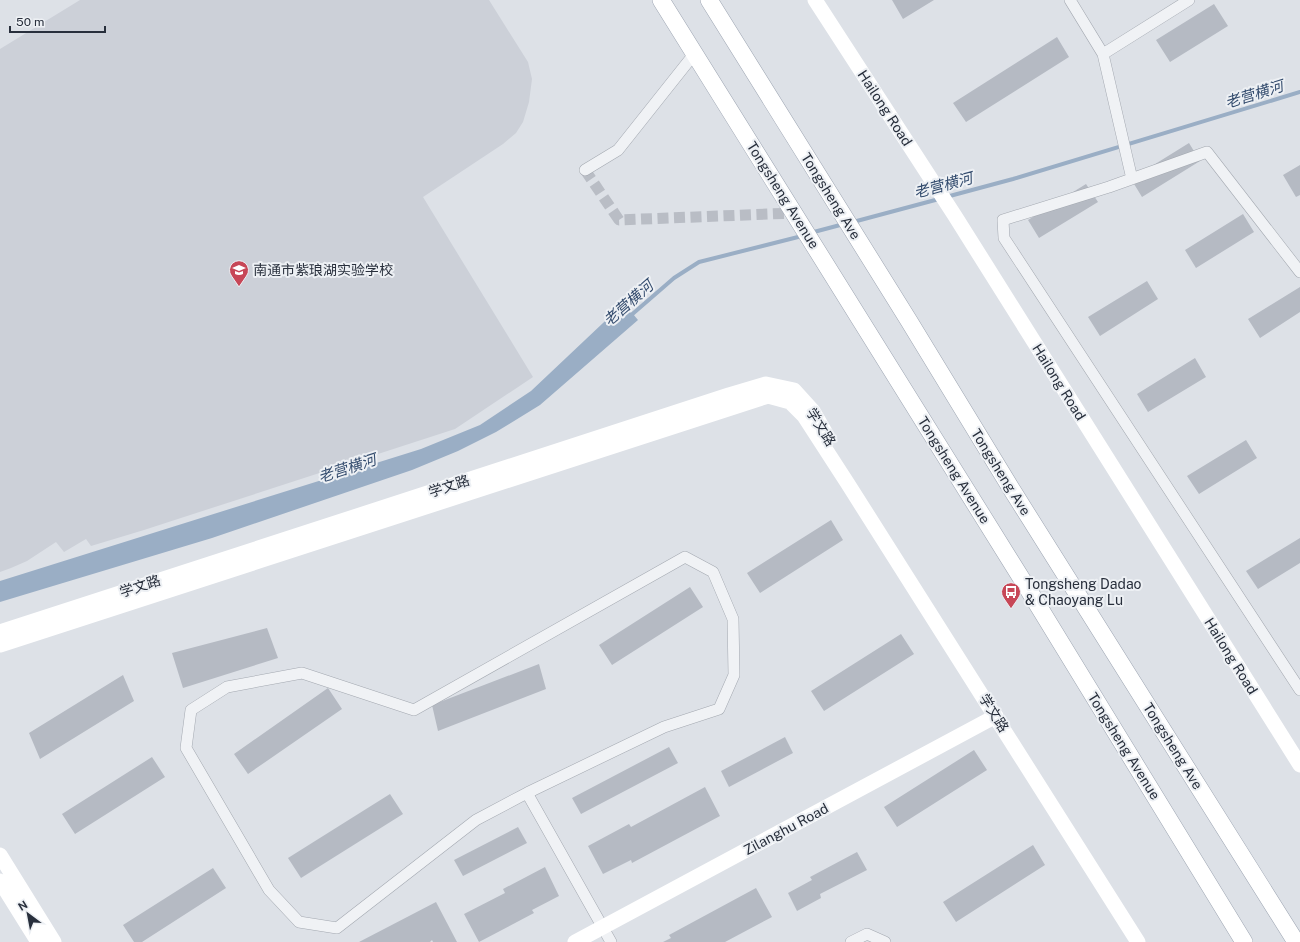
<svg xmlns="http://www.w3.org/2000/svg" width="1300" height="942" viewBox="0 0 1300 942" font-family="'Public Sans','Noto Sans SC',sans-serif">
	<style>
		.built { fill: #ccd0d8 }
		.water { fill: #9aaec5 }
		.lines { fill: none; stroke-linecap: round; stroke-linejoin: round }
		.stream { stroke: #9aaec5; stroke-width: 4 }
		.building { fill: #b5bac3 }
		.street-tunnel { stroke: #b9bdc5; stroke-width: 11; stroke-dasharray: 11 5.5; stroke-linecap: butt }
		.street-casing { stroke: #a3a8b0; stroke-width: 12 }
		.primary-casing { stroke: #9da5b2; stroke-width: 18 }
		.street { stroke: #f0f2f5; stroke-width: 11 }
		.secondary { stroke: #fff; stroke-width: 15 }
		.primary { stroke: #fff; stroke-width: 17 }
		.labels { text-anchor: middle; dominant-baseline: central; stroke-width: 4; stroke-linejoin: round; paint-order: stroke }
		.street-label { font-size: 14px; fill: #282f3c; stroke: #edf0f4 }
		.poi-label { font-size: 14px; fill: #282f3c; stroke: #edf0f4; text-anchor: start }
		.water-label { font-size: 15px; font-style: italic; fill: #344c6e; stroke: #edf0f4 }
	</style>
	<rect width="100%" height="100%" fill="#dde1e7"/>
	<path class="built" d="M80 0H489L528 62 532 79 529 102 523 122 516 133 503 144 423 197 533 377 455 429 144 530 91 546 86 539 64 552 56 542 27 561 11 568 0 572V49Z"/>
	<path class="water" d="M621 306 633 314 638 320 540 405 496 432 458 451 412 470 212 538 0 602V581L421 449 480 425 531 391Z"/>
	<g class="lines">
		<path class="stream" d="M946 197 1013 179 1300 92
			M853 222 939 199
			M810 233 844 224
			M629 317 674 278 699 262 802 236"/>
	</g>
	<path class="building" d="M892 0H934L903 19Z
		M1214 4 1228 26 1170 62 1156 40Z
		M1057 37 1069 57 966 122 953 103Z
		M1189 143 1200 161 1142 197 1131 179Z
		M1300 165V195L1296 197 1283 175Z
		M1086 184 1098 202 1039 238 1028 220Z
		M1243 214 1254 232 1196 268 1185 250Z
		M1147 281 1158 299 1100 336 1088 317Z
		M1300 287V312L1260 338 1248 319Z
		M1195 358 1206 377 1148 412 1137 394Z
		M1246 440 1257 458 1199 494 1187 476Z
		M831 520 843 540 760 593 747 573Z
		M1300 538V563L1258 589 1246 571Z
		M690 587 703 607 612 665 599 645Z
		M267 628 278 658 183 688 172 653Z
		M901 634 914 654 824 711 811 691Z
		M539 664 546 689 438 731 432 705Z
		M123 675 134 701 40 759 29 733Z
		M328 688 342 709 248 774 234 754Z
		M785 737 793 753 729 787 721 771Z
		M669 747 678 763 581 814 572 798Z
		M974 750 987 770 897 827 884 807Z
		M152 757 165 777 75 834 62 814Z
		M705 787 720 816 632 863 631 860 603 874 588 846 629 824 631 827Z
		M390 794 403 814 301 878 288 858Z
		M518 827 527 843 463 876 454 860Z
		M1033 845 1045 865 956 922 943 902Z
		M857 852 867 870 820 894 821 898 797 911 788 893 812 880 810 877Z
		M545 867 559 896 532 910 534 913 479 942 464 914 505 893 503 889Z
		M213 868 226 888 142 942H134L123 925Z
		M756 888 772 917 725 942H663L671 938 669 935Z
		M436 902 457 942H433L432 940 430 942H359Z"/>
	<g class="lines">
		<path class="street-tunnel" d="M585 170 619 220 794 213"/>
		<g class="street-casing">
			<path id="street" d="M1070 0 1103 54 1132 179
				M1103 54 1189 0
				M585 170 618 150 695 53
				M1300 272 1207 152 1109 187 1003 220 1004 238 1300 690
				M685 557 713 572 733 619 734 675 719 709 664 727 527 793 476 820 337 928 299 922 269 890 186 748 191 710 227 687 302 673 414 710Z
				M527 793 611 942
				M851 942 867 934 885 942"/>
		</g>
		<g class="primary-casing">
			<path id="primary" d="M661 0 1028 589 1244 942
				M709 0 909 321 1012 490 1296 942"/>
		</g>
		<use href="#street" class="street"/>
		<path class="secondary" d="M815 0 955 216 1300 765
			M0 632 729 395 766 384 794 390 813 411 825 432
			M0 645 768 396 790 402 804 416 848 484 1138 942
			M0 855 54 942
			M0 881 38 942
			M575 942 996 716"/>
		<use href="#primary" class="primary"/>
	</g>
	<defs>
		<g id="school-pin" transform="scale(1)"><path d="M0 17L-7.5 6A9.5 9.5 0 1 1 7.5 6Z" fill="#c74757" stroke="#edf0f4"/><path d="M0-5L7-2L0 1L-7-2ZM-4 1L0 2.5L4 1V4Q0 6-4 4Z" fill="#fff"/></g>
		<g id="bus-pin" transform="scale(1)"><path d="M0 17L-7.5 6A9.5 9.5 0 1 1 7.5 6Z" fill="#c74757" stroke="#edf0f4"/><path d="M-5-6H5V4H4V6H2V4H-2V6H-4V4H-5ZM-3.5-4V0h7V-4ZM-3.5 1.2v1.5H-2V1.2ZM2 1.2v1.5H3.5V1.2Z" fill="#fff"/></g>
	</defs>
	<g fill-rule="evenodd">
		<use href="#school-pin" x="239" y="270"/>
		<use href="#bus-pin" x="1011" y="592"/>
	</g>
	<g class="labels">
		<g class="street-label">
			<text transform="translate(885 108) rotate(57)">Hailong Road</text>
			<text transform="translate(783 195) rotate(58)">Tongsheng Avenue</text>
			<text transform="translate(831 196) rotate(58)">Tongsheng Ave</text>
			<text transform="translate(1059 382) rotate(58)">Hailong Road</text>
			<text transform="translate(821 427) rotate(58)">学文路</text>
			<text transform="translate(954 470) rotate(58)">Tongsheng Avenue</text>
			<text transform="translate(1001 472) rotate(58)">Tongsheng Ave</text>
			<text transform="translate(449 486) rotate(-18)">学文路</text>
			<text transform="translate(140 586) rotate(-18)">学文路</text>
			<text transform="translate(1231 656) rotate(58)">Hailong Road</text>
			<text transform="translate(994 713) rotate(58)">学文路</text>
			<text transform="translate(1124 746) rotate(58)">Tongsheng Avenue</text>
			<text transform="translate(1173 746) rotate(58)">Tongsheng Ave</text>
			<text transform="translate(786 829) rotate(-28)">Zilanghu Road</text>
		</g>
		<g class="poi-label">
			<text x="253" y="270">南通市紫琅湖实验学校</text>
			<text x="1025" y="584">Tongsheng Dadao<tspan x="1025" dy="16">&amp; Chaoyang Lu</tspan></text>
		</g>
		<g class="water-label">
			<text transform="translate(1254 94) rotate(-17)">老营横河</text>
			<text transform="translate(943 185) rotate(-15)">老营横河</text>
			<text transform="translate(628 303) rotate(-41)">老营横河</text>
			<text transform="translate(347 468) rotate(-18)">老营横河</text>
		</g>
	</g>
	<g transform="translate(28 914) rotate(328)" stroke="#edf0f4" stroke-width="3" paint-order="stroke">
	<path d="M0-3L7 15L0 10L-7 15Z" fill="#282f3c"/>
	<text y="-6" font-size="11" font-weight="bold" text-anchor="middle" fill="#282f3c">N</text>
	</g>
	<path d="M10 26v6h95v-6" fill="none" stroke="#282f3c" stroke-width="2"/>
	<text x="16" y="26" font-size="12" fill="#282f3c" stroke="#edf0f4" stroke-width="3" paint-order="stroke">50 m</text>
</svg>
